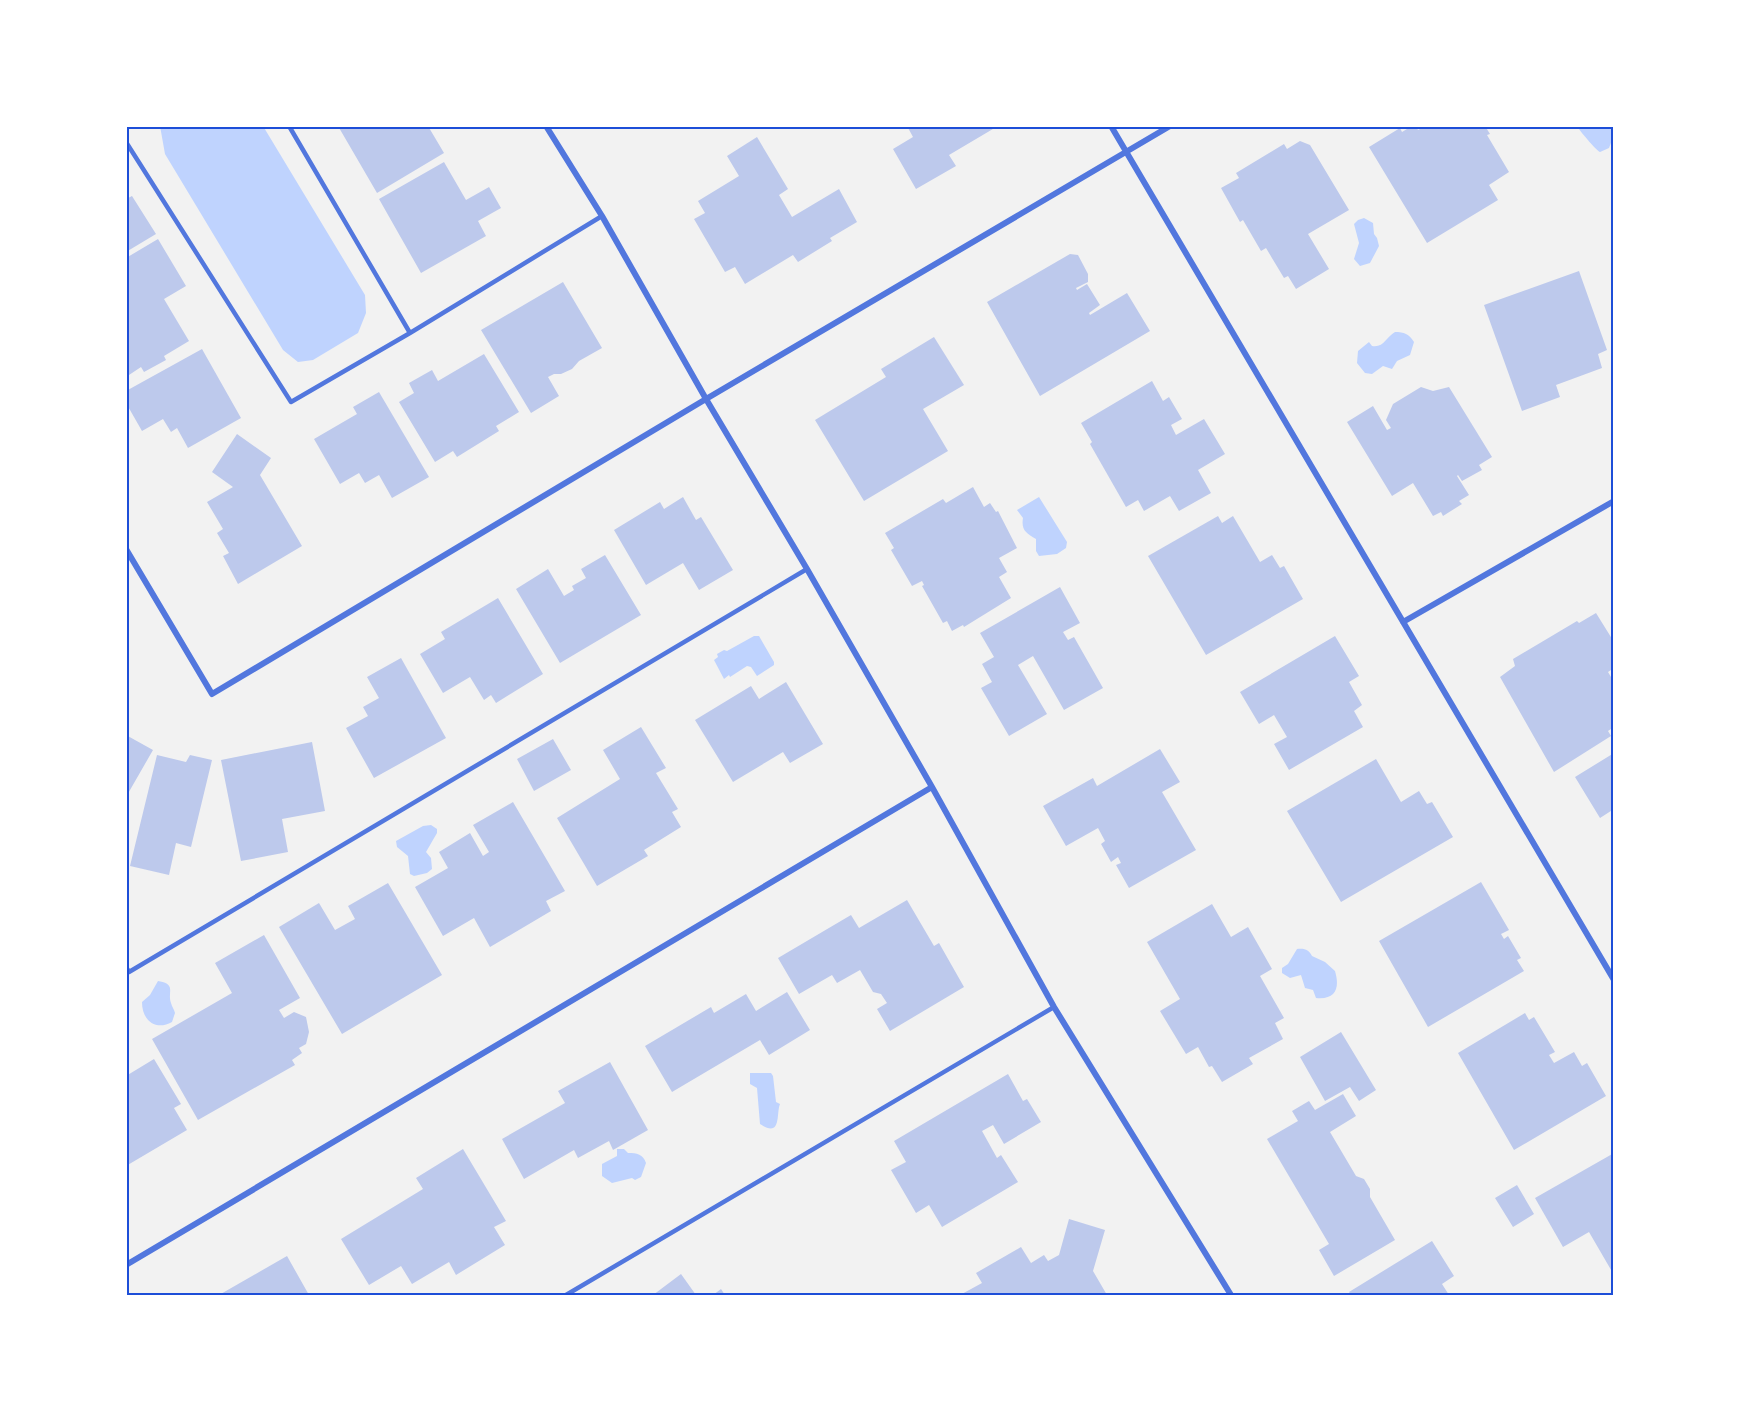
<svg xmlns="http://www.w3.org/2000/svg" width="1740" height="1421" viewBox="0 0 1740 1421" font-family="Roboto,sans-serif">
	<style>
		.water { fill: #bfd3fe }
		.building { fill: #bdc9ec }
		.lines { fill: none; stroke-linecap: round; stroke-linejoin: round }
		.service { stroke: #5277de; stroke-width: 4.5 }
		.minor { stroke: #5277de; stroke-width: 6 }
		.neatline { fill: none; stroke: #1d4ed8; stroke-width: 2 }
	</style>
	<rect width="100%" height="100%" fill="#f2f2f2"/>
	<path class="water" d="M160 126H263L365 295 366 313 358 333 313 360 298 362 283 350 165 154Z
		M1577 126H1614V135L1609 148 1600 152C1596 150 1579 130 1577 126Z
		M1364 218 1373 223 1374 234 1377 238 1379 246 1370 263 1360 266 1354 259 1359 243 1354 224 1358 220Z
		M1395 332C1404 332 1409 334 1414 342L1410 355 1397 361 1392 369 1383 366 1372 374 1365 373 1357 363 1358 351 1369 342 1372 346C1384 348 1386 337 1395 332Z
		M1039 497 1067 542 1066 548 1057 554 1039 556 1036 551V539C1026 533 1021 530 1023 518L1017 510Z
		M754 636H759L774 662V665L757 676 751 667 747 666 730 677 729 675 724 679 714 660 718 657 717 654 724 650 727 651Z
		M431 825 437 829V833L426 852 431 858 432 869 427 873 414 876 410 874 408 856 397 847 396 841 423 826Z
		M1297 949C1305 948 1309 950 1312 956L1325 962 1335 971C1340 988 1336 1000 1316 998L1313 990 1305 988 1301 975 1290 978 1282 973V968L1288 964Z
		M158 981C177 984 167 992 171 1003 172 1007 174 1009 175 1013L172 1022C156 1031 142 1021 142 1002L150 995Z
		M750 1073H771L773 1076 776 1102 780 1104C776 1113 782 1139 760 1124L757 1088 750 1084Z
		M617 1149H624L628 1153C637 1153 643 1154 646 1163L641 1177 635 1180 632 1178 612 1183 602 1176V1164L617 1156Z"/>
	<path class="building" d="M338 126H428L444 153 377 193Z
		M907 126H998L949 155 956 166 916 189 893 149 913 137Z
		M1412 126H1416L1418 130 1426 126H1485L1490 134 1487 135 1509 172 1489 185 1498 200 1427 243 1369 147 1400 128 1402 132Z
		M757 137 788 189 779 195 792 217 839 189 857 222 830 238 832 241 798 262 793 255 745 284 735 267 725 272 694 219 705 213 698 201 739 176 727 156Z
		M1300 141 1310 145 1349 210 1308 234 1329 269 1296 289 1288 276 1284 278 1266 248 1261 251 1243 220 1240 222 1221 188 1239 178 1236 173 1284 144 1287 149Z
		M444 162 466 200 489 187 501 208 478 221 486 236 421 273 379 199Z
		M132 196 156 234 126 252V199Z
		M158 239 186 286 164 299 189 341 164 356 166 360 144 372 141 367 126 377V258Z
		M1070 254 1078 255 1088 274V282L1076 288 1077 290 1087 284 1100 305 1089 313 1090 315 1127 293 1150 331 1040 396 987 302Z
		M1579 271 1607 350 1598 354 1602 368 1556 385 1560 397 1522 411 1484 305Z
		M563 282 602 348 579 361 572 369 561 374H554L548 377 559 396 531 413 481 330Z
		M934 337 964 385 923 409 948 451 864 501 815 420 886 377 881 369Z
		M202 349 241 418 188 448 177 428 171 432 163 419 142 431 126 403V391Z
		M484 354 519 412 496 426 499 431 457 457 453 451 435 462 399 402 414 393 409 383 432 370 438 381Z
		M1152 381 1163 401 1169 397 1182 419 1171 425 1176 435 1204 419 1225 454 1198 470 1211 493 1179 511 1170 496 1144 511 1138 500 1126 507 1090 444 1092 442 1081 423Z
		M1421 387 1433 391 1449 387 1492 457 1479 465 1482 470 1462 481 1458 475 1457 476 1469 495 1459 501 1462 504 1443 516 1441 512 1433 516 1413 483 1392 496 1347 422 1373 406 1387 430 1391 428 1386 420 1393 404Z
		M379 392 429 477 392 498 379 475 365 483 359 473 340 484 314 439 357 414 353 407Z
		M237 434 271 458 260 475 302 546 238 584 223 556 229 553 217 533 223 529 207 502 233 487 212 472Z
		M973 487 984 507 990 503 996 512 998 511 1017 548 999 558 1007 572 999 577 1011 598 964 627 963 625 952 631 947 621 943 623 922 586 924 585 922 581 912 586 891 550 894 548 885 533 943 499 946 503Z
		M683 497 696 520 701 517 733 570 699 590 683 563 646 585 614 530 660 502 664 509Z
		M1218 516 1222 523 1233 516 1260 562 1272 555 1280 568 1284 566 1303 599 1206 655 1148 556Z
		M605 555 641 615 560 663 516 589 548 569 564 596 574 590 572 586 586 578 581 569Z
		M1060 587 1080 623 1063 632 1068 640 1074 637 1103 688 1064 710 1033 656 1018 665 1047 714 1009 736 981 688 992 682 982 664 994 657 980 633Z
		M498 598 543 674 496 703 491 695 484 700 470 677 443 693 420 654 445 639 441 632Z
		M1596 613 1614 642V668L1608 672 1614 682V727L1608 731 1611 736 1554 772 1500 677 1515 666 1513 659 1577 621 1579 623Z
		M1335 636 1359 676 1349 682 1362 705 1354 711 1363 727 1289 770 1274 744 1287 737 1274 715 1259 724 1240 692Z
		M401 658 446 738 374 778 346 728 368 716 363 707 379 698 367 677Z
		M786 682 823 744 790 763 783 752 733 782 695 720 751 686 759 699Z
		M641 727 666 768 656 773 678 809 672 812 681 827 644 850 648 856 597 886 557 818 620 779 603 750Z
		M126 735 153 750 126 797Z
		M553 739 571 770 534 791 517 759Z
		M312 742 325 811 282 819 288 852 241 861 221 760Z
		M1160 749 1180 782 1162 792 1196 850 1129 888 1116 865 1121 863 1118 857 1111 862 1101 844 1105 841 1098 828 1066 846 1043 806 1093 778 1097 786Z
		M1614 753V809L1600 818 1575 777Z
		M157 755 186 762 190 755 212 760 191 847 176 843 169 875 130 866Z
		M1376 759 1401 802 1419 791 1427 804 1432 802 1453 837 1341 902 1287 811Z
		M513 802 565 891 546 901 551 911 490 947 474 918 443 936 415 887 448 868 439 852 470 833 483 856 489 852 473 825Z
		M1481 882 1509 930 1501 934 1504 939 1508 936 1521 958 1517 960 1524 971 1428 1027 1379 941Z
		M388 883 442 975 342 1034 279 927 319 903 335 930 355 919 348 906Z
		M907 900 934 946 939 943 964 987 890 1031 877 1009 887 1003 881 994 873 992 860 970 837 983 832 975 799 994 778 958 851 915 859 928Z
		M1212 904 1231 937 1248 927 1272 969 1260 976 1284 1018 1275 1023 1283 1039 1249 1058 1253 1064 1222 1082 1212 1066 1209 1067 1198 1047 1186 1054 1160 1011 1180 999 1147 942Z
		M264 935 300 998 279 1010 284 1018 294 1012 306 1017 309 1032 306 1044 299 1048 302 1053 292 1060 295 1065 198 1120 152 1039 232 993 215 963Z
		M787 992 810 1030 769 1055 760 1040 672 1092 645 1046 711 1007 714 1013 746 994 756 1011Z
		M1525 1013 1529 1020 1534 1017 1555 1052 1549 1055 1554 1063 1574 1052 1582 1066 1587 1063 1606 1096 1514 1150 1458 1053Z
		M1341 1032 1376 1090 1359 1101 1350 1087 1325 1101 1300 1057Z
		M154 1059 181 1104 174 1108 187 1130 126 1166V1076Z
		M610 1062 648 1130 613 1150 609 1141 578 1158 574 1150 524 1179 502 1139 565 1103 558 1091Z
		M1008 1074 1023 1101 1027 1099 1041 1122 1004 1144 993 1125 982 1131 997 1158 1001 1155 1018 1182 942 1227 929 1205 916 1213 891 1170 906 1162 894 1141Z
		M1343 1094 1356 1116 1330 1132 1356 1176 1364 1179 1370 1189V1197L1395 1240 1334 1276 1319 1250 1329 1244 1267 1139 1298 1121 1292 1111 1309 1101 1315 1110Z
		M463 1149 506 1221 494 1227 505 1245 456 1275 449 1262 412 1284 401 1266 369 1285 341 1239 423 1189 416 1178Z
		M1614 1153V1275L1589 1232 1563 1247 1535 1198Z
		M1517 1185 1534 1214 1513 1227 1495 1198Z
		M1069 1219 1105 1230 1093 1271 1107 1295H960L982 1283 976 1273 1021 1247 1031 1263 1044 1255 1048 1261 1059 1255Z
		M1432 1241 1454 1276 1442 1284 1449 1295H1351L1349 1292Z
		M287 1256 309 1295H219Z
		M681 1274 696 1295H653Z
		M721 1289 725 1295H713Z"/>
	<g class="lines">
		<path class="service" d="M289 126 410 333
			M126 142 291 402 410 333 602 216
			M126 967 129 972 807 569
			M566 1295 1054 1007"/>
		<path class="minor" d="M546 126 602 216 706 399 807 569 932 787 1054 1007 1231 1295
			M1111 126 1614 980
			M126 549 212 694 706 399 1170 126
			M1403 622 1614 501
			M126 1265 932 787"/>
	</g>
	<rect width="1740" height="1421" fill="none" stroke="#ffffff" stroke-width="255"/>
	<rect x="128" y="128" width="1484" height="1166" class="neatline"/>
</svg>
